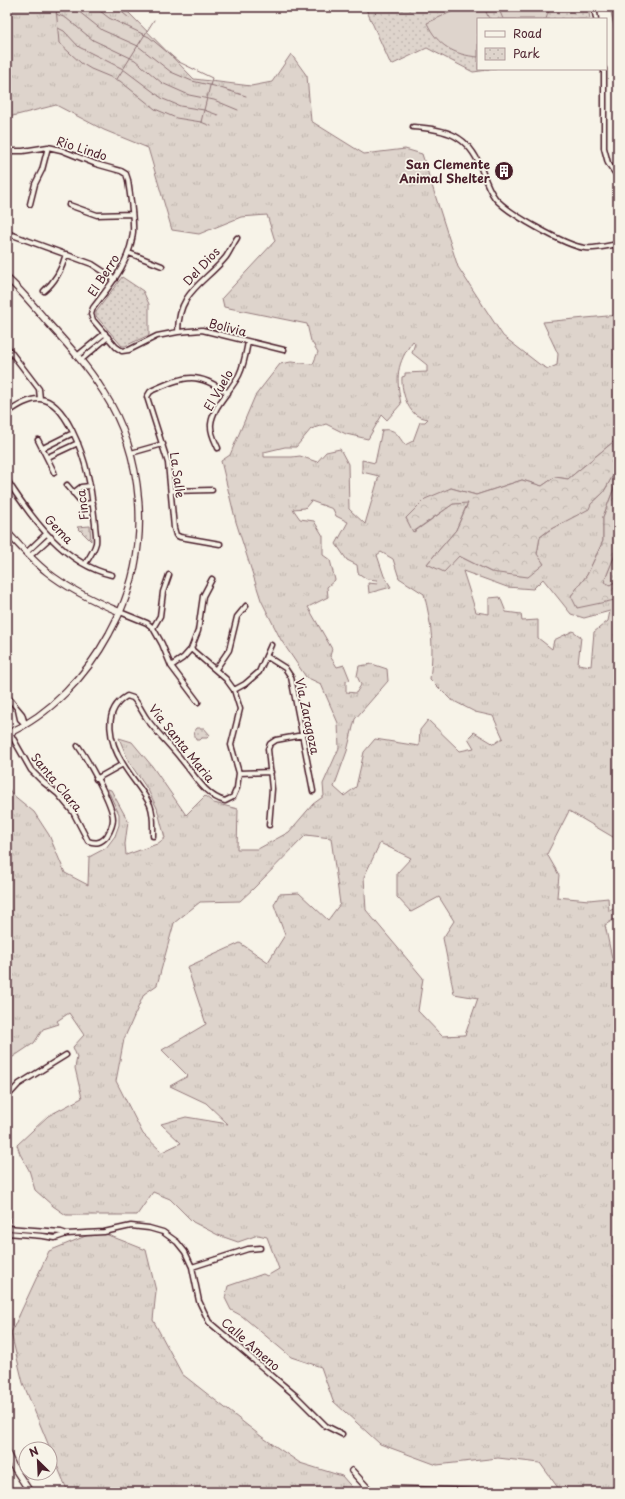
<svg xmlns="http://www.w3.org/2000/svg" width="625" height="1499" viewBox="0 0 625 1499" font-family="'Playpen Sans',sans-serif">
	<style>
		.grass { fill: url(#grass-tufts); stroke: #947a7c; fill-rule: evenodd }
		.forest { fill: url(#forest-crowns); stroke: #947a7c }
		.park { fill: url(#park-dots); stroke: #947a7c }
		.garden { fill: #ded4cc; stroke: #947a7c }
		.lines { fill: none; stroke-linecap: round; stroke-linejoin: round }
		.stream { stroke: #8e7275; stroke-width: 1 }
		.street-casing { stroke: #4a1f2b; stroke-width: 7 }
		.secondary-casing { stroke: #4a1f2b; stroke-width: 8 }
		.street { stroke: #f7f3e8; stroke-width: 4 }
		.secondary { stroke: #f7f3e8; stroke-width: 5.5 }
		.labels { text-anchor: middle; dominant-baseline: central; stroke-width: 3.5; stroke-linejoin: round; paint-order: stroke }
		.street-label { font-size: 12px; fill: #4a1f2b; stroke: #f7f3e8 }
		.poi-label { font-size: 12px; font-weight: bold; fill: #4a1f2b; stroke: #f7f3e8; text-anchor: end }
	</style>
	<defs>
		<pattern id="grass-tufts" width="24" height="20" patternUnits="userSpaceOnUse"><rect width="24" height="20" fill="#ded4cc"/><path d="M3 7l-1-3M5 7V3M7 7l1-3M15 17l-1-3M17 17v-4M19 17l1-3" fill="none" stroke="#c0b6af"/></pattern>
		<pattern id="forest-crowns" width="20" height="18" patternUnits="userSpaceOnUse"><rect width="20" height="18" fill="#ded4cc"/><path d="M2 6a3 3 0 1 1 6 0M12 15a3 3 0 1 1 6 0" fill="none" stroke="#c0b6af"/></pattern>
		<pattern id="park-dots" width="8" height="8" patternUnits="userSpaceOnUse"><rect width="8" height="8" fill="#ded4cc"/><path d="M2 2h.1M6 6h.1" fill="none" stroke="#c0b6af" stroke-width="1.8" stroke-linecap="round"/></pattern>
	</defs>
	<rect width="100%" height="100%" fill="#f7f3e8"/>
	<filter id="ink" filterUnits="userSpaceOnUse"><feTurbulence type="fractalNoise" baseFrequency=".025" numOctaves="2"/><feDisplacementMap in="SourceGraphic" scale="8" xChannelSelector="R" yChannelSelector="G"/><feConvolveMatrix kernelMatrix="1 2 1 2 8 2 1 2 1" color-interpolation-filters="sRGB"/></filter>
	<g filter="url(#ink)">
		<path class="grass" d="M10 7H121L129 13 194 79 251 86 272 82 291 54 307 76 311 121 364 154 405 149 422 154 458 267 503 336 539 364 548 369 557 365 558 354 543 322 618 315V438L568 479 555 477 542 486 522 480 476 495 451 488 406 518 414 532 453 504 468 502 456 530 427 564 459 556 491 572 537 554 540 537C560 521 585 512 602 494 606 489 609 482 612 477H618L603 517V541L587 575 571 596 615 600 618 598V840L569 811 547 854 559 875 557 897 589 900 608 898 609 911 618 907V917L605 925 612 958 618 963V1492H561L540 1463 498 1458 437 1465 380 1444 333 1401 321 1367 291 1357 242 1316 231 1310 225 1298 228 1286 263 1274 267 1276 279 1269 267 1237 258 1235 238 1242 218 1235 193 1222 170 1199 153 1192 137 1215H66L53 1206 35 1190 29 1170 20 1154 17 1145 48 1116 82 1098 75 1068 77 1057 73 1047 84 1035 69 1013 57 1021 59 1024 43 1029 34 1043 7 1061V786L12 794 34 812 49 835 65 873 88 885 89 857 106 848 115 836 119 825V814L107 789 111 790 128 821 125 844 126 855 157 844 165 838 157 808 148 790 129 762 119 738 132 742 152 766 186 815 205 796 214 803 238 809 237 849H258L289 832 313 804 324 796 323 784 339 748 338 723 321 684 306 677 281 640 261 600 236 522 221 461 230 455 255 396 280 364 291 362 313 364 318 352 311 341 307 324 224 307 222 298 275 241 267 215 241 217 199 234 172 230 148 148 104 130 56 105 9 117H7V10ZM413 341 415 343 412 353 427 365V372L405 373V376L402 377C401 388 406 408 416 415 419 417 424 418 428 419L425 422H420L413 441 405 445C397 435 396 428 382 430L375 463 362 460V472L379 476 365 524 349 509 348 464 340 449 326 452 317 462 300 456 292 457H264V452L285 447H296L311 429 326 424 346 434 368 439 382 415 387 420 401 404C396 377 396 364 413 341ZM311 501 333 509 336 516 348 522 336 544 347 560 357 565 358 573 367 579 377 580 378 584 368 583 369 593 391 587 384 576 377 555 381 552 393 559 399 578 424 594C432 625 434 648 430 679L450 699 475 712 493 716 503 738 494 744 474 732 468 738 474 748 460 751 428 720 420 730 419 746 375 739 364 752 356 787 344 796 334 787 347 751 355 719 388 681 387 669 372 664 359 666 357 676 361 685 356 693 346 692V681L350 680 344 665 337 667 330 656 332 649 308 607 328 597 327 587 335 580 330 560 323 555V536L314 521 300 519 293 509 305 508ZM463 571 507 587 533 589 543 579 571 614 584 618 610 611 608 621 594 632 591 666 578 664 581 637 573 631 554 640 552 649 538 638V620L522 621 521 614 506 612 500 597 489 598V614L476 612ZM306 835 331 838 340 904 328 920 299 893 279 894 274 905 285 935 268 962 240 943 187 967 206 1024 162 1050 188 1076 170 1086 206 1103 228 1124 186 1117 161 1124 181 1143 162 1152 143 1134 116 1081 124 1039 144 994 157 985 174 923 200 902 240 901 254 888ZM380 843 411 858 397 873V897L411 912 439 897 454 921 443 938 454 994 478 998 465 1035 442 1036 418 1011 423 978 366 910 364 877Z
			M618 543V580L610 585 604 582 614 557Z
			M98 1231 146 1250 156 1291 153 1320 182 1374 262 1437 300 1463 342 1476 356 1492H68L23 1383 11 1333 49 1251Z"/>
		<path class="forest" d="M618 438V455L611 462 617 466 618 465V477H612L603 493 591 504 589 509 549 530 540 537 537 554 544 564 528 577 491 572 459 556 444 572 427 564 456 530 468 503 453 504 413 532 406 518 425 499 451 488 476 495 522 480 542 486 555 477 568 479Z
			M618 478V543L614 557 604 582 610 585 618 580V598L615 600 577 608 571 596 587 575 603 541V517Z"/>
		<path class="park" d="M365 7H588L590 19H478V69H496L473 72 427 48 391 65Z
			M610 7H618V46Z
			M122 277 143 291 149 304V335L125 346H122L96 316V312Z
			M90 526 91 541 77 527Z
			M197 728H204L210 735 207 738H202L200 740H196L194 732Z"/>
		<path class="garden" d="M462 7H484L489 19H478V57C454 55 437 45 427 23Z
			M498 7H550L546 19H503Z"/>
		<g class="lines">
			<path class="stream" d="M56 7 59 43 81 63 91 69 120 81 155 109 176 118 201 122
				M73 7 102 30 138 46 171 72 192 81 214 86 246 96
				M95 7 109 18 149 37 179 62 212 78 201 122 211 126
				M116 7 129 18
				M56 14 66 18 93 40 135 60 162 83 189 95 214 100 238 110
				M58 28 64 31 79 47 123 69 163 99 180 106 204 110 218 115
				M117 79 154 20
				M7 848 10 849"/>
			<g class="street-casing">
				<path id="street" d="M594 7 596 19
					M604 69V148L608 163 618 177
					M413 127C446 129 468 135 481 168 485 179 488 189 495 198 507 213 566 246 585 248 596 249 607 246 618 244
					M7 151H23L48 147 61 150 96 164 121 171 126 174 128 180C130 196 134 216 133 232 130 263 110 285 93 308L91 314 93 320 116 347 122 351 129 350 157 336 178 332 202 330 284 350
					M30 204 35 184 42 170 48 147
					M69 205 97 215 132 214
					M7 233 92 264 115 279
					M129 253 162 266
					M44 291C56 281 62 269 66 254
					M178 332C178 291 204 284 226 257 230 251 233 244 237 238
					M7 347 39 389 40 399
					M77 356 105 333
					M81 360 108 337
					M7 413C16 407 29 398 40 399 66 401 83 454 88 476 92 492 93 508 95 524 95 530 97 537 96 543 94 551 89 558 85 564
					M38 440 54 472
					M43 448 73 433
					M218 448C215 441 210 433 211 424 213 406 231 391 239 375 244 365 246 353 248 342
					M131 453 163 444
					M48 457 78 443
					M7 480C32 519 64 564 112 575
					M67 485 83 504 93 503
					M171 491 212 490
					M73 493 81 487 90 486
					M220 544 180 537 176 535 174 528 168 463 147 397 150 392 153 390C188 375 196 372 228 393
					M26 553 46 534
					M30 556 51 537
					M120 612 147 623 153 628 162 644 171 666 198 702
					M153 628 160 616 163 592 169 575
					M266 656 285 668 291 677 313 791
					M171 666 183 658 191 649 198 631 203 596 212 579
					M216 669 229 650 237 617 246 606
					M234 690 245 684 259 672 271 645
					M7 696 22 714 25 724
					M18 710 20 719 25 724
					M10 733 31 770 43 782 58 794 73 812 88 841C96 844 101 843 107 836 110 831 113 825 113 819 113 804 87 759 78 746
					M239 773 271 772
					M96 779 123 764
					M269 825 272 789 268 749 270 744 276 740 303 735
					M153 836C153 825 154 815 150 805 143 790 131 778 123 764 110 743 101 711 127 696L133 698C139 704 142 712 147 719 157 733 170 745 181 759 193 773 206 797 225 801L233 797 237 788 239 773 231 745 240 709 234 690 226 679 191 649
					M7 1097 19 1084 66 1055
					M7 1228 61 1232 67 1234
					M7 1233 43 1236 55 1238 67 1234 104 1232 131 1226 149 1228 163 1232 177 1242 185 1252 192 1267 199 1301 209 1322 296 1396 326 1426 342 1434
					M192 1267 248 1249 260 1248"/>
			</g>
			<g class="secondary-casing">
				<path id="secondary" d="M7 278C23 292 36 309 50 325 69 346 88 367 103 391 144 455 151 543 120 612 117 619 113 626 109 634 87 675 50 715 7 734
					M7 532C20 546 32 560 47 572 67 588 96 602 120 612
					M7 1212V1221
					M7 1453 13 1466 30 1492
					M352 1471 371 1492
					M381 1492 390 1489 494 1492"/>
			</g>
			<use href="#street" class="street"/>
			<use href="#secondary" class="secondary"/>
		</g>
	</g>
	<defs>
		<g id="building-disc" transform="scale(1)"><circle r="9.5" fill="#4a1f2b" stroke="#f7f3e8"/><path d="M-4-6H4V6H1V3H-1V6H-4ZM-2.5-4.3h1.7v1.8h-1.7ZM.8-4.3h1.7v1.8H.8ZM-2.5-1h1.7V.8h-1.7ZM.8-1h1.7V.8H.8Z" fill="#fff"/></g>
	</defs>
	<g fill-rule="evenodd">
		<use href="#building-disc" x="504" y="171"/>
	</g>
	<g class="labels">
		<g class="street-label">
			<text transform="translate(82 148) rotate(18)">Rio Lindo</text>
			<text transform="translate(201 266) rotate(-47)">Del Dios</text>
			<text transform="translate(103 275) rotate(-57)">El Berro</text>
			<text transform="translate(228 327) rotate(14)">Bolivia</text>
			<text transform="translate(218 390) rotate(-60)">El Vuelo</text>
			<text transform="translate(178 475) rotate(82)">La Salle</text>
			<text transform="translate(82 505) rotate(-97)">Finca</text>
			<text transform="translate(59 529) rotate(46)">Gema</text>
			<text transform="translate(308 716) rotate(78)">Via Zaragoza</text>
			<text transform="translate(182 743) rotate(51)">Via Santa Maria</text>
			<text transform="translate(57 782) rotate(50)">Santa Clara</text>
			<text transform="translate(251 1344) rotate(41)">Calle Ameno</text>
		</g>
		<g class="poi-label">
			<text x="490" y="164">San Clemente<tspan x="490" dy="14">Animal Shelter</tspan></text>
		</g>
	</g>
	<rect width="625" height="1499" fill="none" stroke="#f7f3e8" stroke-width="24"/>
	<rect x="12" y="12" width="601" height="1475" fill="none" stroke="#4a1f2b" stroke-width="1.5" filter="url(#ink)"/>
	<rect x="477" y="18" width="130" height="52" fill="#f7f3e8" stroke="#b29e9c"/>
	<rect x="485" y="31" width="20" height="6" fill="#f7f3e8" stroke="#b29e9c"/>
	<text x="513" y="38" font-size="12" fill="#4a1f2b">Road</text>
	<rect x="485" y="48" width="20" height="12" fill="url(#park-dots)" stroke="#b29e9c"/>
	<text x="513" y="58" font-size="12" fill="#4a1f2b">Park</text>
	<g transform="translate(38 1461) rotate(336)"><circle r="19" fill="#f7f3e8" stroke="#b29e9c"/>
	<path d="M0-3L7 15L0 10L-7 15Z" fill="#4a1f2b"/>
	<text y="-6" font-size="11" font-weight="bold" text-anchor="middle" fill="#4a1f2b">N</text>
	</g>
</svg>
